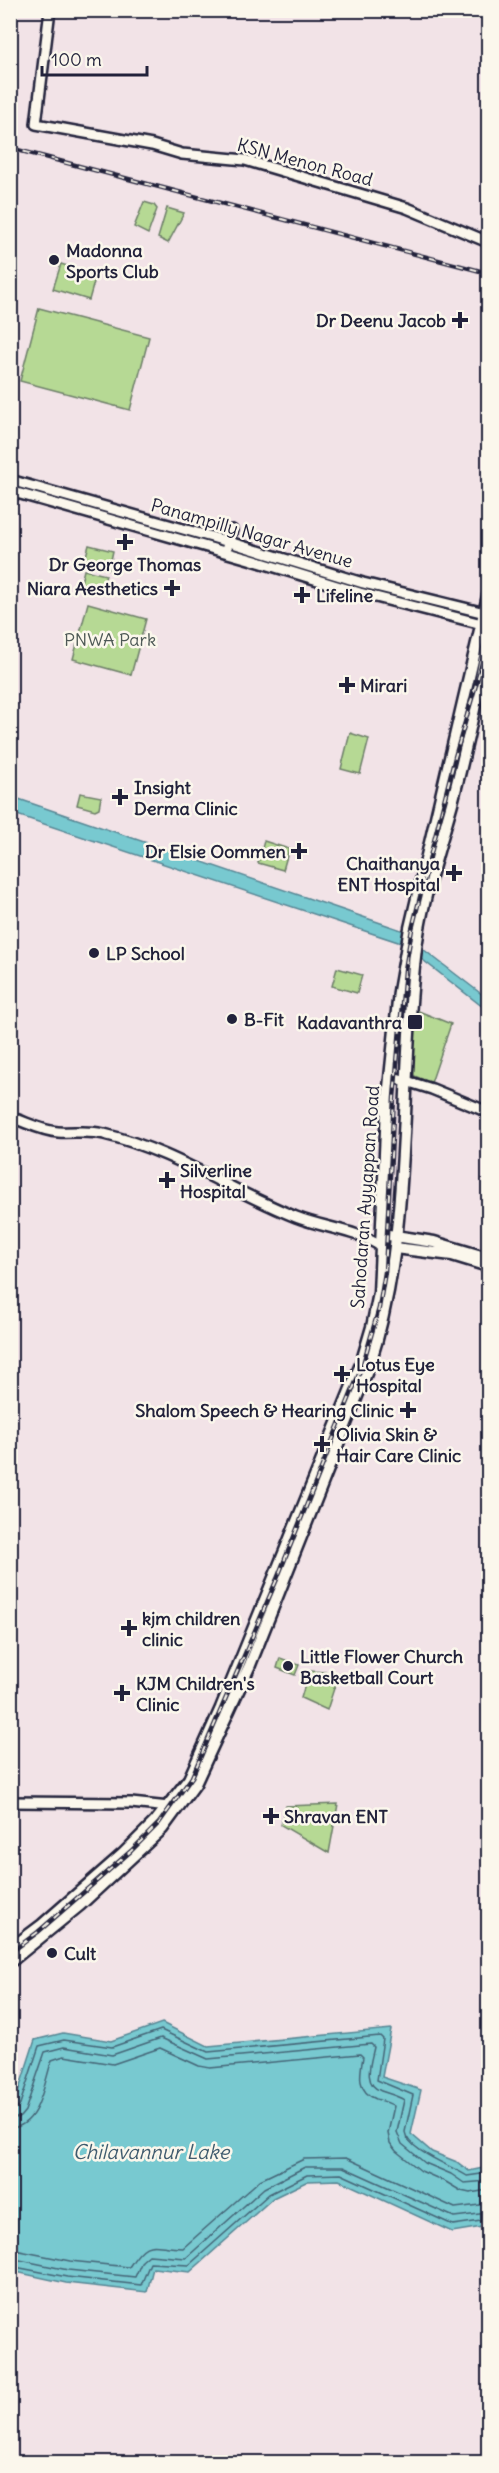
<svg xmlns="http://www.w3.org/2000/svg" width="499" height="2473" viewBox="0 0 499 2473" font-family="Delius,sans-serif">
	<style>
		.green { fill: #b6d994; stroke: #6c7e68; stroke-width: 1.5 }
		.water { fill: #78c9d0; stroke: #568694; stroke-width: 1.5 }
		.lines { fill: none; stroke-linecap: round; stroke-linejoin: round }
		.shore { stroke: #446577; stroke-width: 1.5 }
		.tertiary-casing { stroke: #22223b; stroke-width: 14 }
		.secondary-casing { stroke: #22223b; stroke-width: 15 }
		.primary-casing { stroke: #22223b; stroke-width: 15 }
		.tertiary { stroke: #fbf7ec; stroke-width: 9 }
		.secondary { stroke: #fbf7ec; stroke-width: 10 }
		.primary { stroke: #fbf7ec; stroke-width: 10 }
		.rail-casing { stroke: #22223b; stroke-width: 4.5 }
		.rail { stroke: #fbf7ec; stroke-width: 2; stroke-dasharray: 7; stroke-linecap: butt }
		.poi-dot { fill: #22223b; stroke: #fbf7ec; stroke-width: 2 }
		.labels { text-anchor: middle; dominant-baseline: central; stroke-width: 5; stroke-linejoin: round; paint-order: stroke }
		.street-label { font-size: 18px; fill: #22223b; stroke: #fbf7ec }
		.poi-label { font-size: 18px; font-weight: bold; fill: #22223b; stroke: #fbf7ec; text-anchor: start }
		.park-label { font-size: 18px; fill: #4e5956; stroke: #fbf7ec }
		.water-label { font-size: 20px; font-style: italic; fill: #405c6f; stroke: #fbf7ec }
	</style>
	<rect width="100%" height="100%" fill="#f2e3e7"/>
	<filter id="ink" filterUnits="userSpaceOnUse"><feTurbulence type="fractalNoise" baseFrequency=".0167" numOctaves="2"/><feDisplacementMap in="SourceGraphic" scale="12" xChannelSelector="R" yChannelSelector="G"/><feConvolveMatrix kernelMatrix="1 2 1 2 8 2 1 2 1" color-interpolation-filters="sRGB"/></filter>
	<g filter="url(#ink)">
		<path class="green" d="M144 202 154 205 157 209 148 234 134 227Z
			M167 208 184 213 168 243 158 238Z
			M61 264 96 275 89 300 53 289Z
			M39 308 149 337 130 410 20 381Z
			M89 545 113 551 109 569 84 563Z
			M84 570 106 575 101 592 80 586Z
			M88 603 146 619 131 675 73 659Z
			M350 733 369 739 360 774 341 769Z
			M80 793 101 797 99 808 95 810 77 805Z
			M264 841 289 849 283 870 258 863Z
			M337 968 362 975 357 993 332 986Z
			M416 1010 451 1024 431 1083 410 1074Z
			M280 1658 299 1665 295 1675 277 1668Z
			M309 1671 339 1673 327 1710 301 1698Z
			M338 1804 329 1853 281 1825 286 1806Z"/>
		<path class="water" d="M10 796 404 931 419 946 488 999V1011L401 943 11 813Z
			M162 2023 208 2046 391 2029 382 2077 421 2090 411 2134 432 2152 457 2162 469 2171 488 2167V2226L452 2232 339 2180 308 2181 273 2198 190 2272 153 2268 147 2292 66 2283 11 2271V2114L35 2040 63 2033 111 2041Z"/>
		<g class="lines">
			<path class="shore" d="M10 2111 19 2107 39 2046 64 2040 112 2047 161 2030 208 2052 380 2036 383 2039 377 2080 413 2095 405 2132C407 2150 452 2166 467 2176L488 2173
				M10 2119 20 2117 25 2111 45 2052 64 2047 112 2055 161 2038 208 2059 371 2044 374 2047C371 2062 362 2084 381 2091 389 2094 398 2096 404 2100L397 2132 402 2144 425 2163 451 2174 464 2183 488 2181
				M10 2128C40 2127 44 2082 52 2060L64 2056 113 2064 160 2048 199 2066 210 2068 360 2054 363 2057C360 2073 356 2091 376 2099 382 2101 388 2102 394 2106L388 2133 390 2143 396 2151 421 2171 446 2182 461 2191 470 2193 488 2190
				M10 2249 70 2261 129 2267C149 2235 152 2248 183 2248L260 2180 304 2159 346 2158 455 2208 488 2204
				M10 2258 68 2270 135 2277 142 2261 149 2255 186 2258 264 2188 305 2167H343L454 2217 488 2213
				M10 2266 67 2277 141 2285 150 2263 189 2265 269 2194 307 2175 341 2174 453 2225 488 2220"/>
			<g class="tertiary-casing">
				<path id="tertiary" d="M50 10 36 124 152 145 182 154 245 160 407 208 488 242
					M10 480 229 542 363 583 485 613
					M10 491 249 559 360 593 482 624
					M227 547 232 530
					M390 1076 432 1089 488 1112
					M10 1117C26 1122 42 1131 58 1132 73 1133 89 1130 104 1134 172 1150 231 1191 296 1217 324 1228 357 1230 382 1247
					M10 1802 131 1803 169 1807"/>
			</g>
			<g class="secondary-casing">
				<path id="secondary" d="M382 1234 434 1242 488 1258
					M395 1248 452 1255 488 1266"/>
			</g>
			<g class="primary-casing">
				<path id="primary" d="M10 1949 42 1925 123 1854 155 1822 189 1779 221 1708 361 1364 372 1327 379 1293 387 1107 399 991 410 928 488 596
					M10 1962 80 1905 162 1829 195 1784 250 1665 369 1366C412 1237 400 1091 415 957 420 905 438 853 452 803 466 750 477 697 488 643"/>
			</g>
			<use href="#tertiary" class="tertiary"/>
			<use href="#secondary" class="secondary"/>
			<use href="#primary" class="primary"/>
			<g class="rail-casing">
				<path id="rail" d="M10 148 488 273
					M10 1953 38 1932 131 1851 159 1823 192 1777 277 1579 363 1364 379 1308 385 1272 394 1098 405 970 412 929 455 757 488 643"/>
			</g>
			<use href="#rail" class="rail"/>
		</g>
	</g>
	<g class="poi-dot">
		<circle cx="54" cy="260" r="6"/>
		<path d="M457 311h6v6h6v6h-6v6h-6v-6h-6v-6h6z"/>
		<path d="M122 533h6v6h6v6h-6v6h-6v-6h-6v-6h6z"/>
		<path d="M169 579h6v6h6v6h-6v6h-6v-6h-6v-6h6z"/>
		<path d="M299 586h6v6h6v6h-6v6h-6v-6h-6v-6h6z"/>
		<path d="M344 676h6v6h6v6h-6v6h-6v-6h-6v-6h6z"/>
		<path d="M117 788h6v6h6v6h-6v6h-6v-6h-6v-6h6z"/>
		<path d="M296 842h6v6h6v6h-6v6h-6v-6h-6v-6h6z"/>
		<path d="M451 864h6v6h6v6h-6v6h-6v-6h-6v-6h6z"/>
		<circle cx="94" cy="953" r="6"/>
		<circle cx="232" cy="1019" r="6"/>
		<rect x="407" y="1014" width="16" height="16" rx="3"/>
		<path d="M164 1171h6v6h6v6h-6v6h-6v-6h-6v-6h6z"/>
		<path d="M339 1365h6v6h6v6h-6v6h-6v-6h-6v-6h6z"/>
		<path d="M405 1401h6v6h6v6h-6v6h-6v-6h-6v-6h6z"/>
		<path d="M319 1435h6v6h6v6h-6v6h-6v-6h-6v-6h6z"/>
		<path d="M126 1619h6v6h6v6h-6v6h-6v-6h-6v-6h6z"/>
		<circle cx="288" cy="1666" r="6"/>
		<path d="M119 1684h6v6h6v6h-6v6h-6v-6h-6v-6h6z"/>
		<path d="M268 1807h6v6h6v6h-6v6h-6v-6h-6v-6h6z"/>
		<circle cx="52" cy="1953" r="6"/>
	</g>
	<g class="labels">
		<g class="street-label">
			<text transform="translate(305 162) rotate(15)">KSN Menon Road</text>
			<text transform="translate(252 533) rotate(16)">Panampilly Nagar Avenue</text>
			<text transform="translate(365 1197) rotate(-86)">Sahodaran Ayyappan Road</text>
		</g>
		<g class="poi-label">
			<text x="66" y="250">Madonna<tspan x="66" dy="21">Sports Club</tspan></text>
			<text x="446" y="320" text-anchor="end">Dr Deenu Jacob</text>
			<text x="125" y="564" text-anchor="middle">Dr George Thomas</text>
			<text x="158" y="588" text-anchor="end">Niara Aesthetics</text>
			<text x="316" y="595">Lifeline</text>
			<text x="360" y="685">Mirari</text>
			<text x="134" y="787">Insight<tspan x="134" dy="21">Derma Clinic</tspan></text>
			<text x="286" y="851" text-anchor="end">Dr Elsie Oommen</text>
			<text x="440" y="863" text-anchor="end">Chaithanya<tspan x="440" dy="21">ENT Hospital</tspan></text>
			<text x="106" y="953">LP School</text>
			<text x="244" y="1019">B-Fit</text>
			<text x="402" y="1022" text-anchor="end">Kadavanthra</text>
			<text x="180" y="1170">Silverline<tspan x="180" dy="21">Hospital</tspan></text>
			<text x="356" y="1364">Lotus Eye<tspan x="356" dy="21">Hospital</tspan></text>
			<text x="394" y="1410" text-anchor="end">Shalom Speech &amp; Hearing Clinic</text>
			<text x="336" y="1434">Olivia Skin &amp;<tspan x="336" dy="21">Hair Care Clinic</tspan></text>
			<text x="142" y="1618">kjm children<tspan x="142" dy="21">clinic</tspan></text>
			<text x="300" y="1656">Little Flower Church<tspan x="300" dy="21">Basketball Court</tspan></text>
			<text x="136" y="1683">KJM Children's<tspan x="136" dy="21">Clinic</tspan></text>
			<text x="284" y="1816">Shravan ENT</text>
			<text x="64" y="1953">Cult</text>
		</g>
		<g class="park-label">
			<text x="110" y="639">PNWA Park</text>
		</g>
		<g class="water-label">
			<text x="151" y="2151">Chilavannur Lake</text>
		</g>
	</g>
	<rect width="499" height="2473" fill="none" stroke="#fbf7ec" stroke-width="36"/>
	<rect x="18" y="18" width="463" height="2437" fill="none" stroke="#22223b" stroke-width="2" filter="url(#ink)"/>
	<path d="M42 66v9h105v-9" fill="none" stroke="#22223b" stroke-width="3"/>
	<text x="51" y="66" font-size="18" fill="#22223b" stroke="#fbf7ec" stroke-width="4.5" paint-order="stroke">100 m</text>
</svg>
